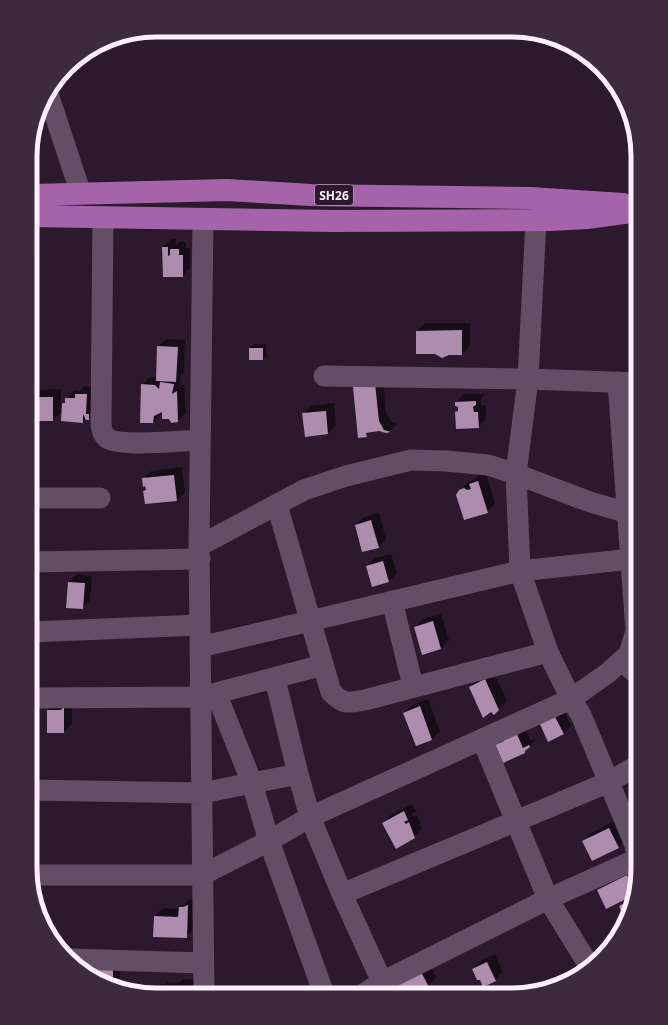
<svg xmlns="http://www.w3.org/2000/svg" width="668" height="1025" viewBox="0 0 668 1025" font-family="'Noto Sans',sans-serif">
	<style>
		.shadow { fill: #0007 }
		.building { fill: #ad8cae }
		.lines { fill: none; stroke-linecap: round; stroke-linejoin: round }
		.minor { stroke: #644e65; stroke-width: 21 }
		.primary { stroke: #a564a9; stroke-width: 22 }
		.labels { text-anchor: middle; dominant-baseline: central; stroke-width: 4; stroke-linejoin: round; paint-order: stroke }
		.shield { fill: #2c192d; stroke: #beafbf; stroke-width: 1 }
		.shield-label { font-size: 12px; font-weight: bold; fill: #fdeffd }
		.rim { fill: none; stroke: #fdeffd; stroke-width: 5 }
	</style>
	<rect width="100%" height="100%" fill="#2c192d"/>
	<path class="shadow" d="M171 239H176V245L179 242H186V248H190V268L182 276H164L163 247Z
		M425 323H470V346L462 354H449L417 331Z
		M166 339 185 340 184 373 180 376 181 377 179 387 184 384 186 413 178 421 169 418 163 412 153 422 142 385 150 377H157L158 347Z
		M254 344H266L267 356 263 359H250V348Z
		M383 376 386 413 392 422 397 424 390 431 386 432 379 430 371 431 366 436H359L376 378Z
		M84 386 95 387 96 411 88 419 86 418 82 422 63 404 74 390 80 391Z
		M61 389V412L53 420 32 398 40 390Z
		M464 394H484L481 399V405H486V419L478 427 456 413 459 409 456 402Z
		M334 403 336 425 328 433 306 436 303 414 311 406Z
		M182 467 185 492 177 500 145 491 147 489 143 479 151 471Z
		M486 474 495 504 487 512 460 491 468 482 473 481 478 476Z
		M379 513 386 539 378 547 356 525 364 517Z
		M391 554 397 573 389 581 367 566 375 558Z
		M77 574 92 576 90 600 82 608 69 582Z
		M441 614 449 640 441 648 423 653 415 627 423 619Z
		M493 672 507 701 499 709 470 687 478 679Z
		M428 699 440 731 432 739 416 745 404 713 412 705Z
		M72 700V724L64 732 48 710 56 702Z
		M563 708 571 726 563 734 540 723Z
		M525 727 531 741 537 738 524 752 496 745 504 738Z
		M412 804 416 811 412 814 414 817 417 815 422 829 414 837 383 823 391 815Z
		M617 820 626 839 618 847 593 860 584 841 591 833Z
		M635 868 638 878 631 910 626 920 620 906 628 897 598 890 606 882Z
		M196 898 194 929 186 937 155 916 163 908 180 909 188 900Z
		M495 954 503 972 495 980 473 969 481 961Z
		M121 958 120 978 114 984 82 970Z
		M429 962 436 978 428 986 402 995Z
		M183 979 196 980 195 994H153V992L161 984H166L168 982 179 983Z"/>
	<path class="building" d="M162 247H168V256L170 255V249H179V255H183V277H163Z
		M462 330V355H449L442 358 435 354H416V331Z
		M157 346 178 347 176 382 156 381Z
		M249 348H263V360H249Z
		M160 382 174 384 172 394 177 391 178 422 171 423 169 419H162V412L154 416 153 423H140L141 384 155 385 159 389Z
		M375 383 379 421 384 430 391 432 386 433 379 431 366 433 367 437 358 438 353 387 367 386Z
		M75 394H87L86 414H89V420H86L83 414V423L61 421 62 403H65V398H75Z
		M31 397H53V421H31Z
		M476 401V405L473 407 474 412H478L479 428 456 429 455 412 458 411V407L455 406V402Z
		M326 411 328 434 305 437 302 413Z
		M174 475 177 501 145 504 143 491 146 490 145 486 143 487 142 478Z
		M478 481 488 513 464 520 456 495 459 490 464 488 467 490 471 489 469 484Z
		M371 520 379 548 362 552 355 525Z
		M383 561 389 582 372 587 366 566Z
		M68 582 85 583 83 609 66 608Z
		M433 621 441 649 422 655 414 627Z
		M485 679 499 710 494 715 491 712 483 718 469 687Z
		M64 706V733H47V710H61Z
		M420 706 432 740 416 746 403 713Z
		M554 715 564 734 548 742 539 722Z
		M517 734 523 748 529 745 530 747 525 751V753L503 763 495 745 504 741V739Z
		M404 811 408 820 404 822 406 824 409 822 415 838 396 849 382 823Z
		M609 828 619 848 592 861 582 841Z
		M627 875 635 893 634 895 606 909 597 890Z
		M633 899 631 910 625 921 619 906Z
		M188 905 187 938 153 937 154 916 178 917 179 907H183Z
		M82 961 113 966V983L81 970Z
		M487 962 496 981 483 987 480 980H477L472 969Z
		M420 970 429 987 413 995H401L395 982Z
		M174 986 188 987V994H152V992L158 991 159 990 173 991Z"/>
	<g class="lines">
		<path class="minor" d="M48 94 81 194
			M103 217 101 421C101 427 102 434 107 438 119 447 183 441 200 440
			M203 219 199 546 204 994
			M536 220 528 379 516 474 520 571 548 652 571 699 581 715 635 845 638 862
			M324 376 528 379 638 383
			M31 498H100
			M277 505 331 692C344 705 348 703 365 700L548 652
			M199 546 304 490 346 476 411 460 446 461 488 465 516 474 590 502 628 513 638 515
			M30 562 200 559
			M392 601 413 686
			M30 632 200 625
			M200 647 520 571 631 559
			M622 661 638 675
			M275 679 298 774 310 817 342 894 388 995
			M216 693 252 783 269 841 324 994
			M30 698 201 697 323 665
			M482 739 548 899 588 964
			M30 790 202 793 298 774
			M31 875H202L269 841 310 817 571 699 609 672 629 654 636 631 618 382
			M342 894 609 782 638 765
			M71 959 203 963
			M362 995 382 982 548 899 637 859"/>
		<path class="primary" d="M31 195 227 190 311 195 530 198 623 204
			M31 216 334 221 550 220 587 218 638 211"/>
	</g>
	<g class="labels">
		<rect class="shield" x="315" y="185" width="38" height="20" rx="3"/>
		<g class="shield-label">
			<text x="334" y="195">SH26</text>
		</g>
	</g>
	<path d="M0 0H668V1025H0ZM156 37H512A119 119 0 0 1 631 156V869A119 119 0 0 1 512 988H156A119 119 0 0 1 37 869V156A119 119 0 0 1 156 37Z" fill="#3d2a3e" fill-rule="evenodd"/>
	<path class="rim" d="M156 37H512A119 119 0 0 1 631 156V869A119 119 0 0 1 512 988H156A119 119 0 0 1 37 869V156A119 119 0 0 1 156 37Z"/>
</svg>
